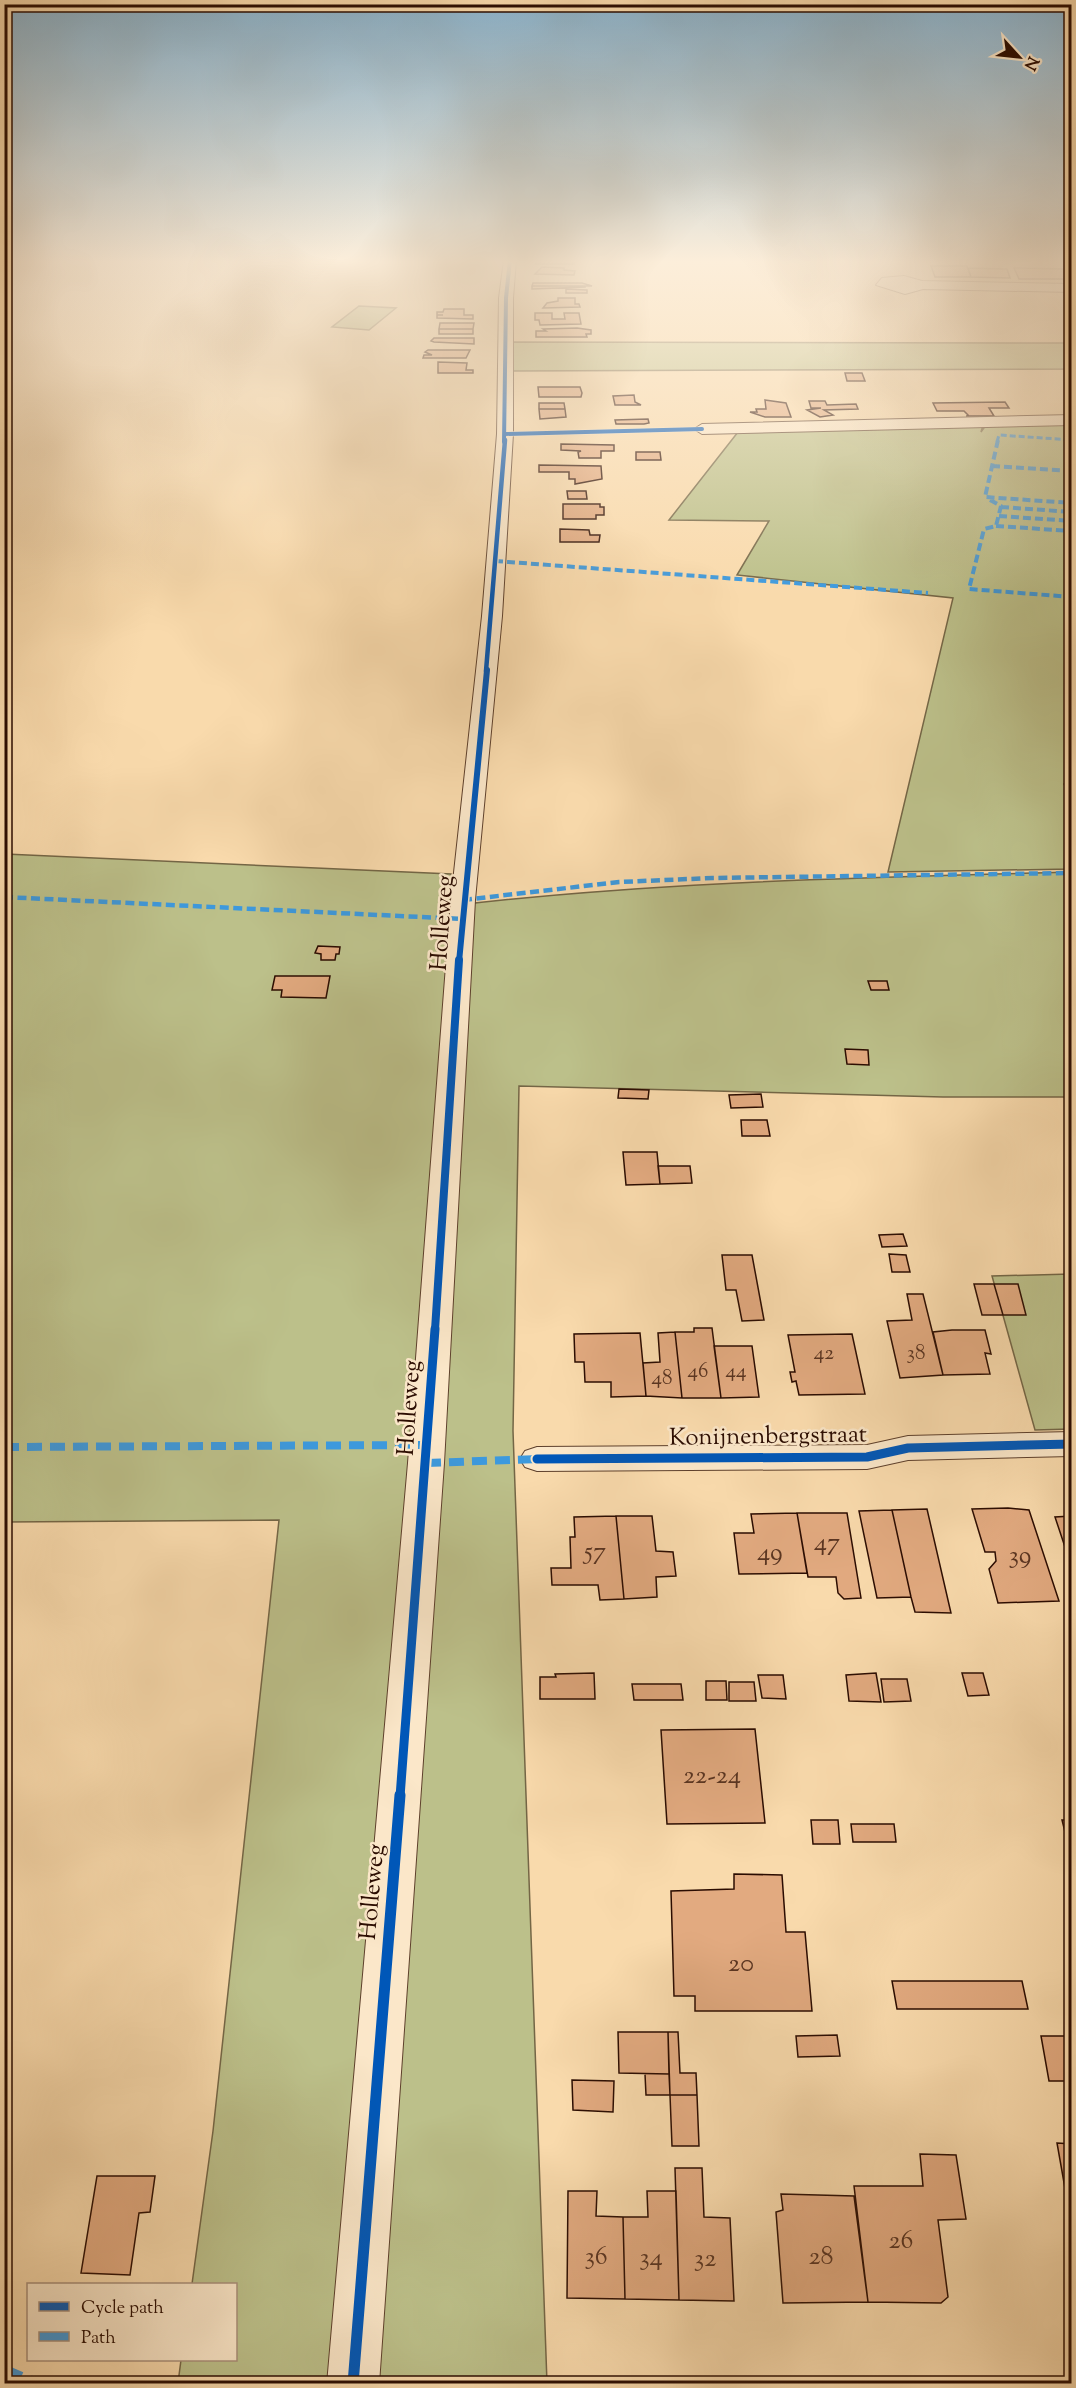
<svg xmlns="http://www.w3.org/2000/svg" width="1076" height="2388" viewBox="0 0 1076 2388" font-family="'Sorts Mill Goudy',serif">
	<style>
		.green { fill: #bcc08a; stroke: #746646; stroke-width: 1.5 }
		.building { fill: #e2aa80; stroke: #2b0c01; stroke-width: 1.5 }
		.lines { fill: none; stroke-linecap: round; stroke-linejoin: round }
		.minor-casing { stroke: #5e402c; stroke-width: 2 }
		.minor { fill: #fbe7c9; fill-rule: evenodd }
		.quiet-far4 { stroke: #3d99dd; stroke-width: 3; stroke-dasharray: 6 3; stroke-linecap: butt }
		.quiet-far3 { stroke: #3d99dd; stroke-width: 4; stroke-dasharray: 8 4; stroke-linecap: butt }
		.quiet-far2 { stroke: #3d99dd; stroke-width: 4.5; stroke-dasharray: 9 4.5; stroke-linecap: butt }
		.quiet-far1 { stroke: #3d99dd; stroke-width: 8; stroke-dasharray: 15 8; stroke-linecap: butt }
		.quiet { stroke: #3d99dd; stroke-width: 9; stroke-dasharray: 19 9; stroke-linecap: butt }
		.cycleway-far5-casing { stroke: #fbe7c9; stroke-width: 5 }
		.cycleway-far4-casing { stroke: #fbe7c9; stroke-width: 7 }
		.cycleway-far3-casing { stroke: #fbe7c9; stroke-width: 9 }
		.cycleway-far2-casing { stroke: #fbe7c9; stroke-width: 11 }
		.cycleway-far1-casing { stroke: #fbe7c9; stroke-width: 13 }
		.cycleway-casing { stroke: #fbe7c9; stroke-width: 15 }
		.cycleway-far5 { stroke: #0057b8; stroke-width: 4 }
		.cycleway-far4 { stroke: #0057b8; stroke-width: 4.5 }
		.cycleway-far3 { stroke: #0057b8; stroke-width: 6 }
		.cycleway-far2 { stroke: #0057b8; stroke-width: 8 }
		.cycleway-far1 { stroke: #0057b8; stroke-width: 9 }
		.cycleway { stroke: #0057b8; stroke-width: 11 }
		.labels { text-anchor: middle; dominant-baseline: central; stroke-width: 5; stroke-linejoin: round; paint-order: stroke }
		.number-label { font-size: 21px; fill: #593421 }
		.street-label { font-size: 24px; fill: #2b0c01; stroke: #fbe7c9 }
		.near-number-label { font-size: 26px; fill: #593421 }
	</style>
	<rect width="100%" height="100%" fill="#f9daac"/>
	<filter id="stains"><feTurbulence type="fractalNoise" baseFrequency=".00333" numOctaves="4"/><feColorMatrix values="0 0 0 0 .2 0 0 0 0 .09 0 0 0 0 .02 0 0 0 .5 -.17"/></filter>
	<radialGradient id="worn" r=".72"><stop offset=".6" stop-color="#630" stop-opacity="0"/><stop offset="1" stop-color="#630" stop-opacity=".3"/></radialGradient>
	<path class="green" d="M359 306 396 308 369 330 332 327Z
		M512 342 1071 343 1072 369 513 371Z
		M1071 422 1072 778 1064 784 1071 799V869L888 872 953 598 737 575 769 521 669 520 738 432 983 425 981 432 986 425Z
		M5 854 451 874 450 906C656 881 864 878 1071 872V1097H943L519 1086 513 1431 547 2383H178L181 2360H236V2284H192L213 2131 279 1520 5 1522Z
		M1071 1274V1429L1035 1430 992 1276Z"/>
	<path class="building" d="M537 260H575L574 264H536Z
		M931 266H967L971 277H935Z
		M542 267 564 268V270L575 271 574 275 535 274Z
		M968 268 1007 269 1010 278 971 277Z
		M1014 268 1069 269 1072 279H1019Z
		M533 283H582L592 286H532Z
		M532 286H585V287L532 289Z
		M566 289 587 290V293H566Z
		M558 298H575V304H579L580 307 543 308 547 303 558 301Z
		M444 309H464V315H473V319L437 318V315H443H437V312H443Z
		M535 313H552V319H565L564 313H579L581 324 540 325 539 320H535Z
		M440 323H474L473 329H439Z
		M439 329H473V334H439Z
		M543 329 577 328 591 330V334H586L587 337H536V331H546Z
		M434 338H474V344L434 342 431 341Z
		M428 350H470L466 358H423L424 355H432L425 352Z
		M438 362 467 363 466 370H473V373H438Z
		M845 373H862L865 381H847Z
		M538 387H580L582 393 581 397H539Z
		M634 395 635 402 641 405H615L613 396Z
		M765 400 786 403 791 417H765L750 412H757L756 409H766Z
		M809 401H825L827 405 856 404 858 409 824 410 833 415 820 417 807 410 821 408H811Z
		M1005 402 1009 408H989L994 416H966H969L964 411H937L933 403Z
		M539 403H564L565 409H539Z
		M539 409H565L566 417 540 419Z
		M648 419 649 423 644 424H616L615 420Z
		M561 444 614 445V451H601V458H579L578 452 581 451 561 450Z
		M636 452H660L661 460H636Z
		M539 465 601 466 602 479 575 484V479H569V472H539Z
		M567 491H586L587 499H568Z
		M563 504H600V507H604V515H596V519H563Z
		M560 529 589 530 590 535H600L599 542H560Z
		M318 946 340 947 339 954H336L335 960H321V954L315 953Z
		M275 976H330L326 998 281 997 282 990H272Z
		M868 981H887L889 990H871Z
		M845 1049 868 1050 869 1065 847 1064Z
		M619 1089 649 1090 648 1099 618 1098Z
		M761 1094 763 1107 731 1108 729 1095Z
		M741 1120H767L770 1136H742Z
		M623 1152H657L660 1184 626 1185Z
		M658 1166H690L692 1183 660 1184Z
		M903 1234 907 1246 882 1247 879 1235Z
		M889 1254 906 1255 910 1272H892Z
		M722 1255H752L764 1320 742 1321 736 1290H726Z
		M974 1284H994L1003 1315H982Z
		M994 1284H1018L1026 1315H1003Z
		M907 1294H923L943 1375 900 1378 887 1321 912 1320Z
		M694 1328H712L721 1398H682L675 1332H694Z
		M952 1330H985L991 1354 985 1353 990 1374 943 1375 933 1332Z
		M675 1332 682 1398 646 1396 643 1363 660 1362 658 1333Z
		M640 1333 646 1396 611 1397V1382H585L584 1362H575L574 1334Z
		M852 1334 865 1394 799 1395 796 1381 792 1382 790 1372H795L788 1335Z
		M714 1346H752L759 1397 721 1398Z
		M1008 1508 1029 1510 1059 1601 998 1603 989 1569 996 1561 995 1552H985L972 1509Z
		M927 1509 951 1613 915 1612 911 1597 892 1510Z
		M892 1510 911 1597 877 1598 859 1511Z
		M797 1513H847L861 1598 844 1599 838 1593 836 1577H808Z
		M797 1513 807 1573 739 1574 734 1533H754L751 1514Z
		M616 1516H652L656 1551 673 1552 676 1576 656 1577 657 1597 624 1599Z
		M616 1516 624 1599 600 1600 598 1585H552L551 1568H571L570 1537H575L574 1517Z
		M1072 1516V1568L1055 1517Z
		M594 1673 595 1699H540V1677H556L555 1674Z
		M876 1673 881 1702 849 1701 846 1675Z
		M962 1673H983L989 1695 968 1696Z
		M758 1675H783L786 1699 762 1698Z
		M881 1679H907L911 1701 884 1702Z
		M706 1681H726L727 1700H706Z
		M729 1682H754L756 1701H729Z
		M632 1684H681L683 1700H634Z
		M755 1729 765 1823 667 1824 661 1730Z
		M811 1820H838L840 1844H813Z
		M1062 1820H1072V1844H1068Z
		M851 1824H894L896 1842H853Z
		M734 1874 782 1875 786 1932H805L812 2011H695V1996H674L671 1891 734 1889Z
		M892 1981H1022L1028 2009H897Z
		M618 2032H668L669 2074 619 2073Z
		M668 2032H678L680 2073H696L697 2095H670Z
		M837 2035 840 2056 798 2057 796 2036Z
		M1041 2036H1072V2081H1049Z
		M645 2074H669L670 2095H646Z
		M572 2080 614 2081 613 2112 573 2110Z
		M670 2095H697L699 2146H672Z
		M1057 2143 1072 2144V2228Z
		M920 2154 956 2155 966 2219 938 2220 948 2297 941 2303 868 2302 854 2186H923Z
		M675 2168H702L704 2217 730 2218 734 2301 679 2300Z
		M97 2176H155L150 2212 139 2213 130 2275 81 2273Z
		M568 2191H597L596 2216 623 2217 625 2299 567 2298Z
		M647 2191H676L679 2300 625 2299 623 2217H648Z
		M781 2194 854 2196 868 2302 783 2303 776 2212 783 2210Z"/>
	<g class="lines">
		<g class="minor-casing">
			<path id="minor" d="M504 260H516L513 298V434L502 616 475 900 444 1463 379 2384H327L408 1463 451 900 482 616 497 434 499 298Z
				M904 276 922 281 1072 284V292L923 289 905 294 876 285 882 278Z
				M1072 415V425L702 434 694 429 702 424Z
				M1072 1432V1456L908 1460 867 1469 537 1471 525 1467 520 1459 525 1451 537 1447 867 1445 908 1436Z"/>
		</g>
		<use href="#minor" class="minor"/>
		<path class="quiet-far4" d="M997 442 999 435 1072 440"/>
		<path class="quiet-far3" d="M998 440 985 497 1072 503
			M992 466 1072 471
			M990 500 1001 506 996 526 984 529 969 589 1072 597
			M1001 507 1072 512
			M999 516 1072 521
			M996 526 1072 531
			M495 561 928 593"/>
		<path class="quiet-far2" d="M4 897 463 919
			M463 900 619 882 713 878 1072 873"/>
		<path class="quiet-far1" d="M4 1447 427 1445
			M426 1463 537 1459"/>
		<path class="quiet" d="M4 2369 40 2384"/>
		<g class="cycleway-far5-casing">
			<path id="cycleway-far5" d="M505 434 702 429
				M504 442 506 298 510 260"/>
		</g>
		<g class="cycleway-far4-casing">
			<path id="cycleway-far4" d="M486 671 505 440"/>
		</g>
		<g class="cycleway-far3-casing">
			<path id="cycleway-far3" d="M459 962 487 670"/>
		</g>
		<g class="cycleway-far2-casing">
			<path id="cycleway-far2" d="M435 1330 459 960"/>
		</g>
		<g class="cycleway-far1-casing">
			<path id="cycleway-far1" d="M537 1459 867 1457 908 1448 1072 1444
				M400 1797 435 1329"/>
		</g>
		<g class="cycleway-casing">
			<path id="cycleway" d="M353 2384 400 1795"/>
		</g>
		<use href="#cycleway-far5" class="cycleway-far5"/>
		<use href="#cycleway-far4" class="cycleway-far4"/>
		<use href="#cycleway-far3" class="cycleway-far3"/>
		<use href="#cycleway-far2" class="cycleway-far2"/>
		<use href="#cycleway-far1" class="cycleway-far1"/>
		<use href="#cycleway" class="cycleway"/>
	</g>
	<linearGradient id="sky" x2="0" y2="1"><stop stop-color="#8bb6d2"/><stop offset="0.44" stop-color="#fceeda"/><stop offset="1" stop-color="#fceeda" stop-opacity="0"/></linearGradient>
	<rect width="1076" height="595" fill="url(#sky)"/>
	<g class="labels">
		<g class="number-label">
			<text x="824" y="1354">42</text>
			<text x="916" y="1354">38</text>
			<text x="698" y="1372">46</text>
			<text x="736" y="1372">44</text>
			<text x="662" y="1379">48</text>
		</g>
		<g class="street-label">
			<text transform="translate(443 923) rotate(-86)">Holleweg</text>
			<text transform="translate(410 1408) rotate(-86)">Holleweg</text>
			<text transform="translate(768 1437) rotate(-1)">Konijnenbergstraat</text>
			<text transform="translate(373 1892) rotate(-85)">Holleweg</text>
		</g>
		<g class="near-number-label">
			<text x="827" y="1543">47</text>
			<text x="595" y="1552">57</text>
			<text x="770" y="1553">49</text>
			<text x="1020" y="1556">39</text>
			<text x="712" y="1776">22-24</text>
			<text x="741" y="1964">20</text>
			<text x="901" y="2241">26</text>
			<text x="596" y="2257">36</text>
			<text x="821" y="2257">28</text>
			<text x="651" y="2258">34</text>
			<text x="705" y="2259">32</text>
		</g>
	</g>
	<rect width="1076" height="2388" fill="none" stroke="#f9daac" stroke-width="24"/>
	<rect x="6" y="6" width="1064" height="2376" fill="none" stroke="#2b0c01" stroke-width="3"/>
	<rect x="12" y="12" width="1052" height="2364" fill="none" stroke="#2b0c01" stroke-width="1.5"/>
	<rect x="27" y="2283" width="210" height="78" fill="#fbe7c9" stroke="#a88f79" stroke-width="1.5"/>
	<rect x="39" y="2302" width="30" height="9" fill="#0057b8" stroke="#a88f79" stroke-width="1.5"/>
	<text x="81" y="2313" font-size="18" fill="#2b0c01">Cycle path</text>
	<rect x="39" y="2332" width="30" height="9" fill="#3d99dd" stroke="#a88f79" stroke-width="1.5"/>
	<text x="81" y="2343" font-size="18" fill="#2b0c01">Path</text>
	<g transform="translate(1019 57) rotate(117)" stroke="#fbe7c9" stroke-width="4.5" paint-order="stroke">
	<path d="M0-4.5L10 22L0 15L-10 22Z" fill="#2b0c01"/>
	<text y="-9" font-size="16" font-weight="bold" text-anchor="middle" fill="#2b0c01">N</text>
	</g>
	<rect width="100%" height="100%" filter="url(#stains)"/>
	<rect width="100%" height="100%" fill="url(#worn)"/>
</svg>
